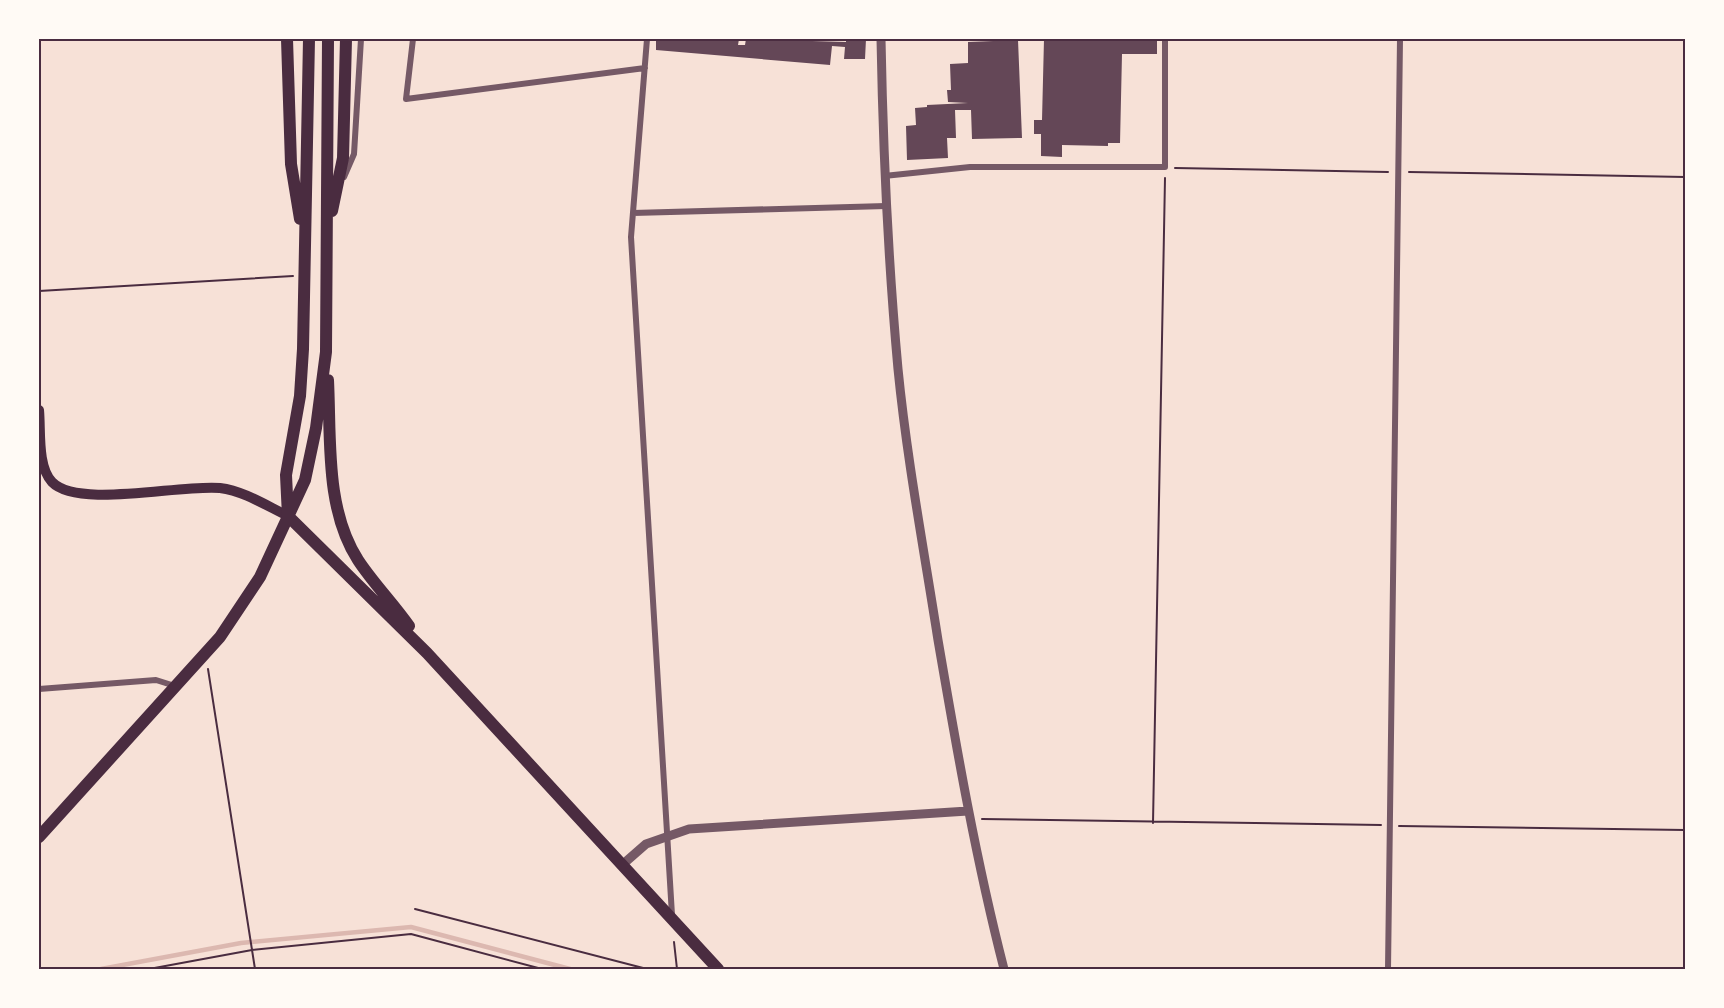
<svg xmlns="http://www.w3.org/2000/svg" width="1724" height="1008" viewBox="0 0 1724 1008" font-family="'DM Sans',sans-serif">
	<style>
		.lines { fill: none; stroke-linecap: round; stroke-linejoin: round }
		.stream { stroke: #dcb8b0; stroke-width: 4.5 }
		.building { fill: #644757 }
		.path { stroke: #4a2c40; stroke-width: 2 }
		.minor { stroke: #755966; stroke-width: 6 }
		.tertiary { stroke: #755966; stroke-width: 9 }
		.secondary { stroke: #4a2c40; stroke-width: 10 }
		.primary { stroke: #4a2c40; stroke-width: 12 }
		.neatline { fill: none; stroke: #4a2c40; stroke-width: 2 }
	</style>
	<rect width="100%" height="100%" fill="#f7e1d7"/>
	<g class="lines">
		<path class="stream" d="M101 969 241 943 411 927 570 969"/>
	</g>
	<path class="building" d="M656 39H739L738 45H745L746 39 846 42V39H866L865 59H844L845 47 832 46 830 65 656 50Z
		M1044 39H1157V54H1122L1120 143H1108V146L1062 145V157L1041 156V134H1034V120H1042Z
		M1018 40 1022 138 972 139 971 110H955L956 138H947L948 158 907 160 906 126 916 125 915 108 927 107V105L968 103 948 102 947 90H951L950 64 968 63V42Z"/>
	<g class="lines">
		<path class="path" d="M1175 168 1388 172
			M1409 172 1685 177
			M39 291 293 276
			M208 669 255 969
			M982 819 1381 825
			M1153 823 1165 178
			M1399 826 1685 830
			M415 909 647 969
			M674 942 677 969
			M149 969 252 950 411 934 542 969"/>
		<path class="minor" d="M413 39 406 99 645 68
			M647 39 631 237 672 915
			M884 176 970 167H1165V39
			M344 177 354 154 361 39
			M633 213 886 206
			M39 689 156 680 175 686
			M1388 969 1400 39"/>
		<path class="tertiary" d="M881 39C883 149 888 259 898 369 907 460 924 550 938 640 957 751 976 860 1004 969
			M622 865 646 844 689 829 968 811"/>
		<path class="secondary" d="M39 410C41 431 37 466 52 482 78 509 181 484 220 488 244 491 267 506 288 516"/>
		<path class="primary" d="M287 39 291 164 300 219
			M309 39 303 349 300 396 286 475 288 516 427 653 718 969
			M332 211 343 158 346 39
			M328 380C331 439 325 509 358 560 373 583 393 603 409 626
			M39 837 220 637 260 577 305 480 316 428 326 352 328 39"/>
	</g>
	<rect width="1724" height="1008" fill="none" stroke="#fffaf5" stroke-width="81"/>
	<rect x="40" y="40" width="1644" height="928" class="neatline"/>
</svg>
